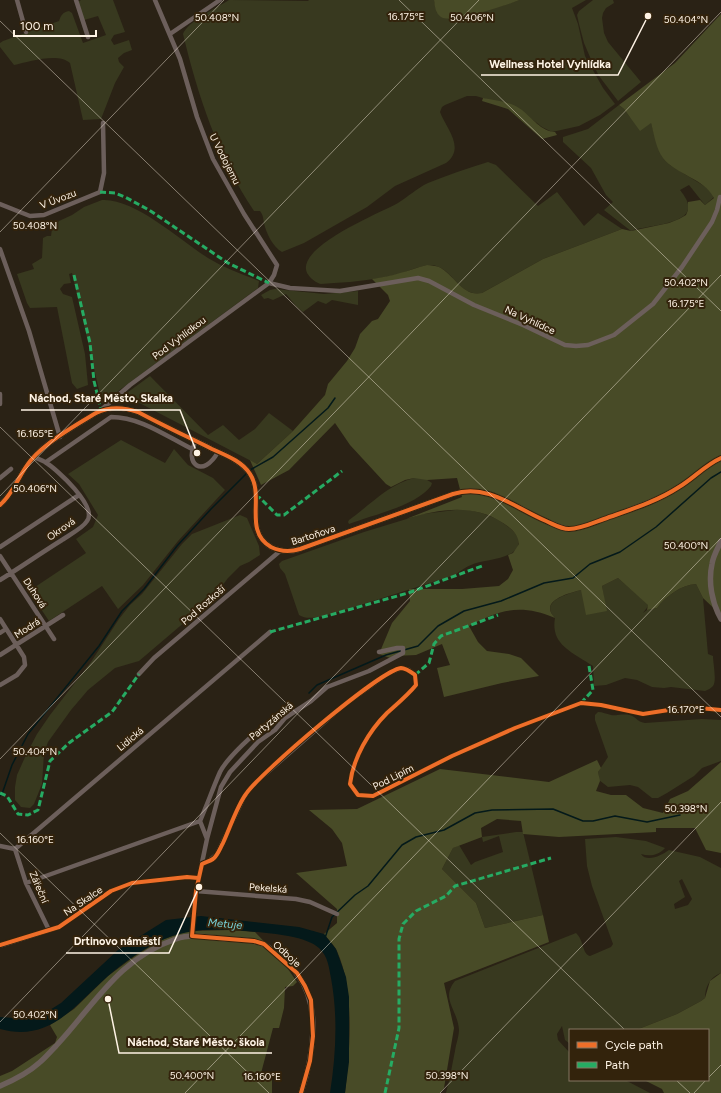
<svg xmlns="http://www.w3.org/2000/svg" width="721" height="1093" viewBox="0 0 721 1093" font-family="Figtree,sans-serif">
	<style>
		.green { fill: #38391f; fill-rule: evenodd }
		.forest { fill: #484b27 }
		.water { fill: #04191a }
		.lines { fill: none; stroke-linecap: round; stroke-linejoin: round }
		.stream { stroke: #04191a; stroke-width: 1.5 }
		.minor { stroke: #6c5f5b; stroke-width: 4.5 }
		.tertiary { stroke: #6c5f5b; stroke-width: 5.5 }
		.quiet { stroke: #26ab63; stroke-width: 3; stroke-dasharray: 6 3; stroke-linecap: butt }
		.cycleway-casing { stroke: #33230c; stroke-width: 6 }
		.cycleway { stroke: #ee6e29; stroke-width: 4 }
		.ticks { fill: none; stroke: #fef3e5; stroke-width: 1; stroke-opacity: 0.45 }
		.labels { text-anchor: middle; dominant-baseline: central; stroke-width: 4; stroke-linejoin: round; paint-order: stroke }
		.street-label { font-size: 10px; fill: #fef3e5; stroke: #33230c }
		.water-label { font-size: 11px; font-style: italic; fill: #76d3da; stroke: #33230c }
		.ticks-label { font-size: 10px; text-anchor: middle; fill: #fef3e5; stroke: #33230c; stroke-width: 4; stroke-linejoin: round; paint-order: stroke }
		.leader { fill: none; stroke: #fef3e5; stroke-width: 1.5 }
		.callout-dot { fill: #fef3e5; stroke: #33230c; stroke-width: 1.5 }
		.callout-label { font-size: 11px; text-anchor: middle; font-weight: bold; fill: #fef3e5; stroke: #33230c; stroke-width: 4; stroke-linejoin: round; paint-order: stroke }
	</style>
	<rect width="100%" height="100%" fill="#2a2215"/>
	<path class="green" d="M81 0H113L125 32 114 35 111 40 114 45 129 40 132 50 124 53 118 58 119 62 124 67 115 83 101 119 83 120 70 63C58 52 28 62 14 65L0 47V43L3 41 59 21C61 15 63 12 69 11L72 13 83 43 106 35 98 16 84 20 78 2Z
		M229 0 308 1 309 0H434L437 13 501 6 520 0H586L572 8 578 24 585 56 603 88 615 104 600 115 579 126 552 132 542 127 533 120 486 99 476 96H467L445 105 442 107 440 112C446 128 466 148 446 163L395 186 367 207 304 243 282 252C273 247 266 233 264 223 263 217 263 215 260 211H254C218 157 198 96 183 34 187 22 218 7 229 0Z
		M593 0H613L614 3 606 8 603 13 602 18 604 33 608 42 641 82 618 101 599 76 593 64 584 43 579 24 577 15 579 11Z
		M619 105 624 109 630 117 651 123 659 150 670 165 709 189 714 197 705 205 689 185 680 190C683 194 687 199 688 204 693 225 645 225 631 231L604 210 613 202 606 195 591 168 563 142V137L588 129Z
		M488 162 496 165 538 206 557 192 584 226 598 213 622 229 543 259 482 293C458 298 452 264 429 265 419 266 409 271 400 274 378 279 355 282 334 283 330 283 325 284 321 284 316 283 310 278 307 273 295 247 380 213 398 203 408 197 417 188 428 183 448 175 468 168 488 162Z
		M102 200C135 198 181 241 208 258 224 268 242 274 259 281L258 288 102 403 72 273 69 274 71 283 64 284 60 289 63 294 72 297 85 354 88 385 77 389 72 383 57 307 30 308 27 303 17 274 34 269 32 264 42 258 43 238 47 236H51L52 229 59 221 72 215 84 207Z
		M275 289 324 294 358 291V305L332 300 326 304 318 301 303 312 297 307 286 294 273 300 268 298 264 299 261 295 270 290Z
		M150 376 208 435 223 425 239 440 255 429 269 413 293 431 257 464 124 395Z
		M121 440 165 463 174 449 188 465 213 478 225 490 178 541 143 585 118 609 102 586 49 621 29 591 86 553 76 539 93 527 98 515 79 484 68 474Z
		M414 478H424L432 483 431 486C416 506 372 515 349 524L348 522 349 520C370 505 389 484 414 478Z
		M463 509C482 512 497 517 511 529 515 533 519 537 519 542 518 560 483 559 471 565 466 567 460 571 455 575L332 614C322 616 308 621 299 615L285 574 280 568 279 564 282 561 364 532 423 514Z
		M240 515 247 518 259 546 260 555 249 562 240 566 228 578 213 598 139 661 115 668 88 690 71 710 48 742 44 753 42 784 34 804 30 808 21 807 15 800V787L17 775 26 755 37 734 50 715 91 662 119 619 130 605 142 594 182 544 192 534Z
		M618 578 649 605 643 613 647 610 657 608C666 596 681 585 696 584L703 598 708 654 713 656C713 663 717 681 713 686 711 688 708 690 705 691L671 687 664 688 652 687 637 680 625 678 606 685 594 686 593 666C581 658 561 649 556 635 554 629 554 624 555 618 538 601 570 593 581 590L606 611 602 586Z
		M598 712C603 712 606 714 611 715 618 716 627 712 634 717 638 720 639 722 645 723L702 719 721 720V761L702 768 694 776 667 793 658 798H652L638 787 630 785 608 787 599 780 598 772 608 757 595 720V715Z
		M516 832H523L543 915 485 928 476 903 442 869 453 848 459 845 471 865 475 862 503 852 499 836 483 842 482 837Z
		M616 837 646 841 665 848C659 855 650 857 641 854 647 863 662 855 669 850L700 857 721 868V973C710 977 705 987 705 998L701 1001 677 1014 636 1030H570V1044L565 1040 562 1026 557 1034 558 1040 570 1053V1080H625L650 1093H446C450 1079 452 1065 455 1051 456 1044 459 1036 459 1030 458 1010 440 999 455 981L576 933C584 940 582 954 590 956L611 947 613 944 592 886 587 866 585 839ZM682 879 692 899 688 905 675 909 674 904 685 897 679 881Z"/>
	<path class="forest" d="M434 0H520C506 5 452 24 441 17 435 13 435 6 434 0Z
		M721 14V615L703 598 696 584C681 585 666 596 657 608L647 610 648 605 618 578 602 586 607 611 586 615 581 590C569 593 538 601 555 618 521 604 501 609 469 626L478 642 487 651 509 654 521 658 539 676 502 683 444 697 437 668 450 665 442 644 416 655 395 656 390 658 379 654 392 623 410 601 409 589H462L499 586 508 579 513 570 508 555 513 553 519 544C518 534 512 529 503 523 473 503 439 509 406 519L462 497 457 478 427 480 414 478 405 480 391 487 386 484 350 445 335 423 289 470 261 485 250 460 257 464 293 431 325 395 328 384 347 361 355 348 360 334 372 321 378 319 390 301 388 295 372 279C382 277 391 276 400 273 409 271 418 267 427 265 431 265 436 266 439 267 455 275 462 297 482 293L543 259 622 229 631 231 669 223 679 219 686 215 688 210V202L700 200 705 205 714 198C704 178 676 175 663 158 656 149 654 134 651 123L640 131 624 109 619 105 675 63Z
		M483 98C497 101 510 101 522 110 531 117 542 132 555 132L557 135 542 139 508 109 482 101Z
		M597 760 601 768 598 772 600 781 596 791 611 795H626L643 808 663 813 670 799 688 791 721 762V853L706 850 695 828H656V832L559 837 523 834 521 821 497 819 481 828 482 837 453 848 442 869 476 903 485 928 543 915 549 942 444 983 454 1028 444 1088 440 1093H345C350 1050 355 991 337 951 334 945 328 939 324 934L337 923V909L296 873 347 866 342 843 332 829 309 810 357 809 440 769 549 782Z
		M231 930 255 932 281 959 297 982 293 986 285 987 284 1008 279 1028H273L260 1077 272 1080V1093H0V1076L12 1071 55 1043 57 1037 50 1025 74 1009 108 976 135 956 159 941 187 931Z
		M721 973V1093H664L662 1089 644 1080H708V1030H636L677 1014 701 1001 705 998 710 981Z"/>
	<path class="water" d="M201 916 299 927 324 934 336 949 346 977 349 997V1062L345 1093H330C336 1055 338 1016 331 978 329 968 328 956 319 948 305 935 266 933 246 931 217 928 185 928 158 942 140 951 123 963 108 976 75 1005 50 1043 0 1029V1017L29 1019 45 1013 61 1003 118 950 166 920Z"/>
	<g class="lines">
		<path class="stream" d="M250 470 273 457 328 408 335 398
			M309 693 317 685 386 655 418 646 438 626 464 611 501 601 544 583 573 578 590 564 620 552 656 527 711 478 721 472
			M0 796 2 794 12 765 28 734 99 646 122 611 144 589 177 546 211 509 247 473
			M325 938 332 917 355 895 368 886 402 845 416 837 444 830 475 813 492 810 553 809 583 821H593L615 816 647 822 680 815"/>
		<path class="minor" d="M17 0 26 32
			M76 0 88 37
			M170 34 220 0
			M0 204 30 216 44 215 100 192 104 173 103 123
			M0 249 29 331 60 437
			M269 283 290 288 340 291 418 278 429 281 474 305 523 325 565 345 576 346 588 345 614 335 653 304 682 267 712 222 717 210 720 197
			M0 394V404
			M101 410 130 385 269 283 274 275 277 265 244 214 213 159 197 117 180 59 155 0
			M196 441C183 464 203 479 218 452
			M46 462 111 417C140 417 166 436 192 449
			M0 478 11 469
			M0 547 79 495
			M0 556 54 639
			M0 580C21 567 41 553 62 540 69 535 83 528 87 521 98 507 57 469 45 462 42 460 38 459 34 457
			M0 619 24 657 25 665 17 675 0 685
			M0 633 6 629
			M0 655 63 615
			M139 674 154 658 280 551
			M200 821C207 805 213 788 220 772 227 758 255 732 268 723
			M0 846 15 849 270 632
			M15 849 26 883 49 930
			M202 864 209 861 217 854 245 795 254 784 344 705 389 673 402 668 409 670 415 675 416 685C408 695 397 704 387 713 369 731 353 758 350 784L358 795 373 796 452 756 515 728 581 703 601 705 643 714 688 707 721 710
			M26 883 200 821 207 839
			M196 891 296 899 310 902 337 914
			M192 936 196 891 207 839 221 787 230 772 258 742 275 730 285 718 311 701 327 687 369 671 403 653V648H397L379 652
			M2 945 59 927 111 891 132 883 187 877 198 878"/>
		<path class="tertiary" d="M0 505C14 493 19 474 31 460 46 442 76 425 96 413 110 406 123 407 138 412 162 425 188 437 212 449 225 455 242 461 250 474 265 496 243 531 271 547 281 552 290 552 300 549L453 494C488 483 515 508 546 521 553 524 561 529 569 529 580 529 593 523 604 519 629 510 656 502 679 487 694 478 705 465 721 458
			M721 541C718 548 713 556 712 564 708 582 712 603 721 619
			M0 1086C14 1080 28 1073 39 1063 45 1058 50 1052 56 1046 95 1004 119 958 176 939 192 933 211 938 227 939 239 940 252 939 263 944 270 947 276 954 282 959 287 964 293 968 297 974 322 1006 313 1057 301 1093"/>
		<path class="quiet" d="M100 192 115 193 125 197 149 210 228 263 269 283
			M74 275 90 343 94 381 101 410
			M255 496 260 498 277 515H284L342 471
			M270 632 408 593 482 566
			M415 675 429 663 434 644 441 636 498 615
			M581 703 593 690 589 666
			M0 793 7 796 18 814 28 815 38 810 50 761 69 743 112 712 139 674
			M385 1093 399 1028V939L403 924 416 911 446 896 455 886 551 858"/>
		<g class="cycleway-casing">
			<path id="cycleway" d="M0 505C14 493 19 474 31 460 46 442 76 425 96 413 110 406 123 407 138 412 162 425 188 437 212 449 225 455 242 461 250 474 265 496 243 531 271 547 281 552 290 552 300 549L453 494C488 483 515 508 546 521 553 524 561 529 569 529 580 529 593 523 604 519 629 510 656 502 679 487 694 478 705 465 721 458
				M0 945 59 927 111 891 132 883 187 877 198 878
				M301 1093 310 1061 313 1036 311 1000 305 986 297 973 264 944 254 941 192 936 196 891 202 864C206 862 210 861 213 859 218 855 220 848 223 843 230 828 237 806 246 794 260 773 379 671 401 668 406 668 411 672 415 675L416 685C408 695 397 704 387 713 369 731 353 758 350 784L358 795 373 796 452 756 515 728 581 703 601 705 643 714 688 707 721 710"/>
		</g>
		<use href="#cycleway" class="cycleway"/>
	</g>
	<path class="ticks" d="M399 0 721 311M0 21 721 717M0 232 224 0M0 427 625 1030M0 496 479 0M0 759 721 12M0 833 269 1093M0 1022 721 275M708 1078 721 1065M676 1080 690 1093M185 1093 721 538M440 1093 721 802M694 1093 706 1080"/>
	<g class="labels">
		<g class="street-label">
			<text transform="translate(225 159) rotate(63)">U Vodojemu</text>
			<text transform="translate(58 199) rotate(-21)">V Úvozu</text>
			<text transform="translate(530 320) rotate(25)">Na Vyhlídce</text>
			<text transform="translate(179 338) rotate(-37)">Pod Vyhlídkou</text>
			<text transform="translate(61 529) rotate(-35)">Okrová</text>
			<text transform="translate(313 535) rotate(-18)">Bartoňova</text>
			<text transform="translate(35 593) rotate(57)">Duhová</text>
			<text transform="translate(203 605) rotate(-41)">Pod Rozkoší</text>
			<text transform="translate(27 628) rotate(-33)">Modrá</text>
			<text transform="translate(271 721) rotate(-40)">Partyzánská</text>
			<text transform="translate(130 739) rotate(-40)">Lidická</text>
			<text transform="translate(393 777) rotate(-27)">Pod Lipím</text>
			<text transform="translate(39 887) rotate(67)">Zářeční</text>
			<text transform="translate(268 888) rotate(4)">Pekelská</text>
			<text transform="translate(83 901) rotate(-34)">Na Skalce</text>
			<text transform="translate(287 954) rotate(42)">Odboje</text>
		</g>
		<g class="water-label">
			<text transform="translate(225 924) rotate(5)">Metuje</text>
		</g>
	</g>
	<g class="ticks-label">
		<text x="406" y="20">16.175°E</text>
		<text x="217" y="21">50.408°N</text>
		<text x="472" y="21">50.406°N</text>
		<text x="686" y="23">50.404°N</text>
		<text x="35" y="229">50.408°N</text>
		<text x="686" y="286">50.402°N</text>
		<text x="686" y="307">16.175°E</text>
		<text x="35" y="437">16.165°E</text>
		<text x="35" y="492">50.406°N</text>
		<text x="686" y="549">50.400°N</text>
		<text x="686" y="713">16.170°E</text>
		<text x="35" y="755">50.404°N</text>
		<text x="686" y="812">50.398°N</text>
		<text x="35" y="843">16.160°E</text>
		<text x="35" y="1018">50.402°N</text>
		<text x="192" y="1079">50.400°N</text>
		<text x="447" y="1079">50.398°N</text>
		<text x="262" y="1080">16.160°E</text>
	</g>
	<path class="leader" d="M648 16L618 75H481M197 453L180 410H21M199 887L169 953H66M108 999L119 1053H272"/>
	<g class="callout-dot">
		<circle cx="648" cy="16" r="4"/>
		<circle cx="197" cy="453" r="4"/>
		<circle cx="199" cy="887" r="4"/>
		<circle cx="108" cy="999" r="4"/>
	</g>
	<g class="callout-label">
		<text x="550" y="68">Wellness Hotel Vyhlídka</text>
		<text x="101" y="402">Náchod, Staré Město, Skalka</text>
		<text x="117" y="945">Drtinovo náměstí</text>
		<text x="196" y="1046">Náchod, Staré Město, škola</text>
	</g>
	<rect x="569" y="1029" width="140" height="52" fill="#33230c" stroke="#847663"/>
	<rect x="577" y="1042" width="20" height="6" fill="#ee6e29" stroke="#847663"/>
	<text x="605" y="1049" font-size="12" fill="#fef3e5">Cycle path</text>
	<rect x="577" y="1062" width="20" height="6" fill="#26ab63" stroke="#847663"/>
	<text x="605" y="1069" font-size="12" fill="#fef3e5">Path</text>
	<path d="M14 30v6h82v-6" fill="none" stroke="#fef3e5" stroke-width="2"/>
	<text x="20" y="30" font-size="12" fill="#fef3e5" stroke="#33230c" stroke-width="3" paint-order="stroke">100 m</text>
</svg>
